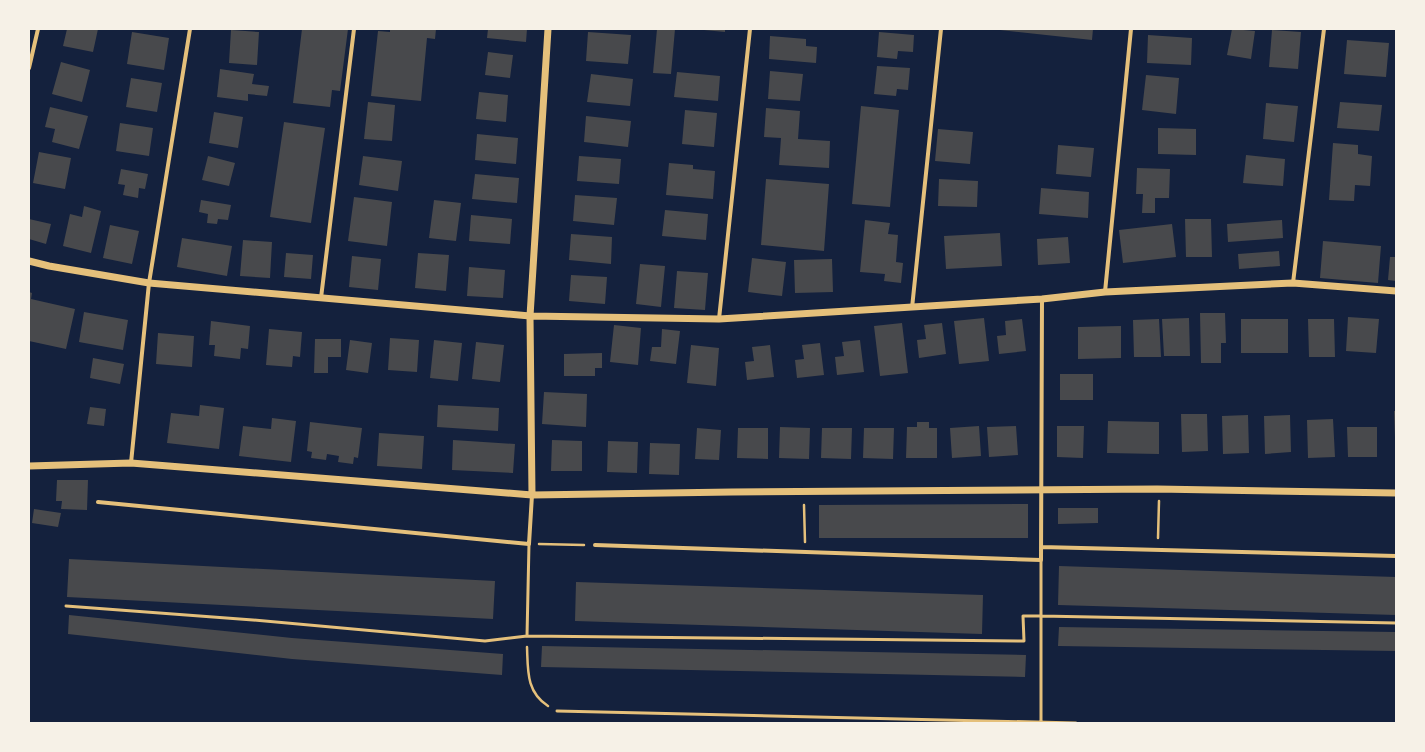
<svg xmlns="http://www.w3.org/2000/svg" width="1425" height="752" viewBox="0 0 1425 752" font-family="'Playfair Display',serif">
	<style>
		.building { fill: #48494c }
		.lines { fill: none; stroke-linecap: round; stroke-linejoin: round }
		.path { stroke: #e5c07b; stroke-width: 2.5 }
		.service { stroke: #e5c07b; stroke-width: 3 }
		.minor { stroke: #e5c07b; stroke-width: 4 }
		.tertiary { stroke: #e5c07b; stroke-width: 7 }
	</style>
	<rect width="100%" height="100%" fill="#14213d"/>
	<path class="building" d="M67 29H98L93 52 63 46Z
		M302 29H348L340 91 332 90 330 107 293 103Z
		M390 29H436L435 39 427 38 421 101 371 96 378 31 390 32Z
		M488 29H527L526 42 487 38Z
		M657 29H675L671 74 653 73Z
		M704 29H725V32L704 30Z
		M1000 29H1093L1092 40 1000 30Z
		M1232 29 1255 31 1251 59 1227 55Z
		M231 30 259 32 257 65 229 63Z
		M1272 30 1301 32 1298 69 1269 67Z
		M132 32 169 38 164 70 127 64Z
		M588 32 631 35 628 64 586 61Z
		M879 32 914 35 913 52 898 51 897 59 877 57Z
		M1148 35 1192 38 1191 65 1147 63Z
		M770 36 806 39V46L817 47 816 63 769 59Z
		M1347 40 1389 43 1386 77 1344 74Z
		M488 52 513 55 510 78 485 75Z
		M61 62 90 70 82 102 52 94Z
		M877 66 910 68 908 90 897 89 896 96 874 94Z
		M220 69 254 74 252 84 269 86 267 96 248 94V101L217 97Z
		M770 71 803 74 800 101 768 99Z
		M677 72 720 76 718 101 674 97Z
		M591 74 633 79 630 106 587 102Z
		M1146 75 1179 78 1176 114 1142 110Z
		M131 78 162 83 157 112 126 107Z
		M479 92 508 95 506 122 476 119Z
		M368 102 395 105 392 141 364 139Z
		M1340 102 1382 105 1379 131 1337 128Z
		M1266 103 1298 106 1294 142 1263 139Z
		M861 106 899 110 890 207 852 204Z
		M50 107 88 116 79 149 52 142 55 129 45 127Z
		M766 108 800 111 798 139 830 141 829 168 779 165 781 138 764 137Z
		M685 110 717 113 714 147 682 144Z
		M214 112 243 117 238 148 209 143Z
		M586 116 631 121 628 147 584 142Z
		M284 122 325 128 311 223 270 217Z
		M120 123 153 128 149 156 116 151Z
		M1158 128 1196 129V155L1158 154Z
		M938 129 973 132 970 164 935 161Z
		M477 134 518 138 516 164 475 160Z
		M1333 143 1358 145V154L1372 156 1370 186 1355 185 1354 201 1329 200Z
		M1058 145 1094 148 1091 177 1056 174Z
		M39 152 71 158 65 189 33 183Z
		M1246 155 1285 159 1283 186 1243 183Z
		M208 156 235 163 229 186 202 180Z
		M363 156 402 161 398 191 359 185Z
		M579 156 621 159 619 184 577 181Z
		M669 163 693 165V169L715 171 713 199 666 195Z
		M1137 168 1170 169 1169 198H1155V213H1142L1143 194H1136Z
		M121 169 148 174 145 189 139 188 138 198 123 195 125 185 118 184Z
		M475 174 519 178 517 203 472 199Z
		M766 179 829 184 824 251 761 245Z
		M939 179 978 181 977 207 938 206Z
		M1041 188 1089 192 1088 218 1039 214Z
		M575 195 617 198 614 225 573 221Z
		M354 197 392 202 387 246 348 241Z
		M201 200 231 205 228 220 218 219 217 224 207 223 208 214 199 212Z
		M434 200 461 203 456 241 429 238Z
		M84 206 101 211 91 253 63 246 70 214 82 217Z
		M665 210 708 214 706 240 662 236Z
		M471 215 512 219 510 244 469 241Z
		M29 219 51 224 46 244 29 239Z
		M1185 219H1211L1212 257H1186Z
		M865 220 890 223 888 234 898 235 896 262 903 263 901 283 884 281 885 274 860 272Z
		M1282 220 1283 238 1228 242 1227 224Z
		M1172 224 1176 257 1123 263 1119 230Z
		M110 225 139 231 132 264 103 258Z
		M1000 233 1002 266 946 269 944 236Z
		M571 234 612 237 611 264 569 260Z
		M1068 237 1070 263 1038 265 1037 239Z
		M182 238 232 246 227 276 177 267Z
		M243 240 272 242 270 278 240 276Z
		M1323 241 1381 246 1378 283 1320 278Z
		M1279 251 1280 266 1239 269 1238 254Z
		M286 253 313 255 311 279 284 277Z
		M418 253 449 255 446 291 415 288Z
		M352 256 381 259 378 290 349 287Z
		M1390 257H1396V281L1388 280Z
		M752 258 786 262 782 296 748 292Z
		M832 259 833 292 795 293 794 260Z
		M640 264 665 266 661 307 636 304Z
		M469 267 505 270 503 298 467 296Z
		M677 271 708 273 705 310 674 308Z
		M571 275 607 277 605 304 569 301Z
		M29 292 32 293 31 299 75 309 66 349 29 341Z
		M84 312 128 320 123 350 79 342Z
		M1200 313H1225L1226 343H1221V363H1201Z
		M1348 317 1379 319 1376 353 1346 351Z
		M984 318 989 361 959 364 954 321Z
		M1189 318 1190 356H1164L1162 319Z
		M1022 319 1026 351 999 354 997 336 1006 335 1005 321Z
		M1159 319 1161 357H1134L1133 320Z
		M1241 319H1288V353H1241Z
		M1308 319H1334L1335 357H1309Z
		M211 321 250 326 248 349 241 348 240 359 214 356 215 345H209Z
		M902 323 908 373 880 376 874 326Z
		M942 323 946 354 919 358 917 340 926 339 924 325Z
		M614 325 641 328 638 365 610 362Z
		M1121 326V358L1078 359V327Z
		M269 329 302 332 300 357 293 356 292 367 266 365Z
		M662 329 680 331 676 364 650 361 652 347H661Z
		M158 333 194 336 192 367 156 364Z
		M390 338 419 340 417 372 388 370Z
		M315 339H341V357H328V373H314Z
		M350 340 372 343 368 373 346 370Z
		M434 340 462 343 458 381 430 378Z
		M860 340 864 372 837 375 835 357 844 356 842 342Z
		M476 342 504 345 500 382 472 379Z
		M820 343 824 375 797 378 795 360 804 359 802 345Z
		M691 345 719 348 716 386 687 383Z
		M770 345 774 377 747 380 745 362 754 361 752 347Z
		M602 353V368H595V376H564V354Z
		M93 358 124 364 120 384 90 378Z
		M1060 374H1093V400H1060Z
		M544 392 587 394 586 427 542 424Z
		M200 405 224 408 219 449 167 443 171 413 199 416Z
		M438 405 499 408 498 431 437 427Z
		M90 407 106 409 104 426 87 424Z
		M1394 411H1396V438H1395Z
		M1181 414H1207L1208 451 1182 452Z
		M1248 415 1249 453 1223 454 1222 416Z
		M1290 415 1291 452 1265 454 1264 416Z
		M272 418 296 421 291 462 239 456 243 426 271 429Z
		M1333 419 1335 457 1308 458 1307 420Z
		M1108 421 1159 422V454L1107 453Z
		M310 422 362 428 358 458 354 457 353 464 338 462 339 456 327 454 326 460 311 458 312 452 307 451Z
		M917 422H929V428H937V458H906L907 427H917Z
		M979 426 981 456 952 458 950 428Z
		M1016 426 1018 455 989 457 987 427Z
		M1057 426H1084L1083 458 1057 457Z
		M780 427 810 428 809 459 779 458Z
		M1347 427H1377V457H1348Z
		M697 428 721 430 719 460 695 459Z
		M738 428H768V459L737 458Z
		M822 428H852L851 459 821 458Z
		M864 428H894L893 459 863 458Z
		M379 433 424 436 422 469 377 466Z
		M453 440 515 444 513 473 452 470Z
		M552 440 582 441V471H551Z
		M608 441 638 442 637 473 607 472Z
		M650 443 680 444 679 475 649 474Z
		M57 480H88L87 510 61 509 62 501H56Z
		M1028 504V538H819V505Z
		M1058 508H1098V523L1058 524Z
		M34 509 61 513 58 527 32 523Z
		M69 559 495 581 493 619 67 597Z
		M1059 566 1396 577V615L1058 605Z
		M576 582 983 595 982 634 575 621Z
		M69 615 292 638 503 654 502 675 292 659 68 634Z
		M1059 627 1396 632V651L1058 646Z
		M542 646 1026 655 1025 677 541 667Z"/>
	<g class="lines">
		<path class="path" d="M804 505 805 542
			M1158 538 1159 501
			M539 544 584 545
			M527 647C528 670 526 692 548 706"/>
		<path class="service" d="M66 606 253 620 485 641 527 636 1024 641 1023 616H1041L1396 623
			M527 636 529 544
			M557 711 1076 723
			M1041 722V560"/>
		<path class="minor" d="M29 68 38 29
			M1293 283 1324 29
			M1105 292 1131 29
			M321 298 354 29
			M912 308 941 29
			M719 319 750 29
			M131 463 149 283 190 29
			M98 502 529 544 532 495
			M595 545 1041 560 1042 299
			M1041 547 1396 556"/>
		<path class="tertiary" d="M29 261 49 266 149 283 530 316 719 319 1042 299 1105 292 1293 283 1396 291
			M29 466 131 463 532 495 732 492 1157 489 1396 493
			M532 495 530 316 548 29"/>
	</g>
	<rect width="1425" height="752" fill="none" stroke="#f6f1e7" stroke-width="60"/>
</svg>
